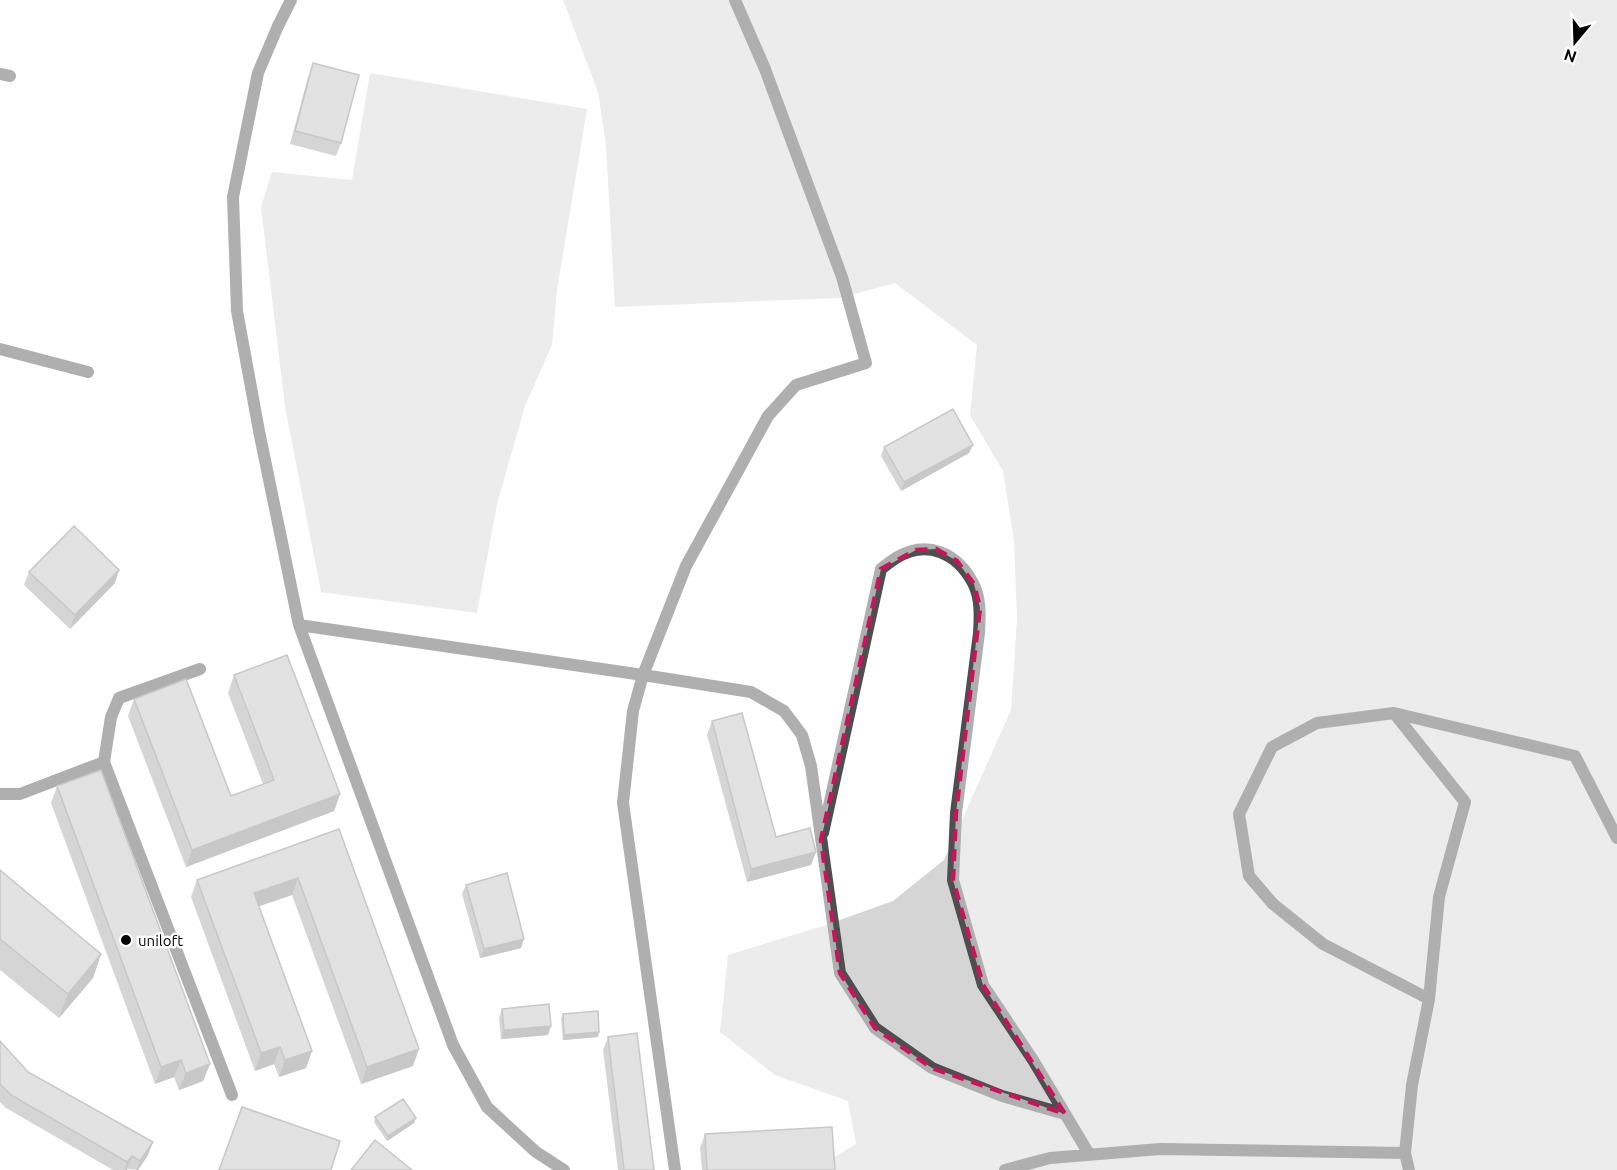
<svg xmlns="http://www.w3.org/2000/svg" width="1617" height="1170" viewBox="0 0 1617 1170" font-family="Ubuntu,sans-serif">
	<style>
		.green { fill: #d5d5d5 }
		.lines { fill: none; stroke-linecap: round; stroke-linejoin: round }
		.lane { stroke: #4e4e4e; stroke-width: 12 }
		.street { stroke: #4e4e4e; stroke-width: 12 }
		.wall { fill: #a3a3a3 }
		.shaded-wall { fill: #858585 }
		.building { fill: #bebebe; stroke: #858585; stroke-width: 1.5 }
		.marked { fill: none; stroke: #c2185b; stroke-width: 4.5; stroke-dasharray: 12 8; stroke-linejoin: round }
		.poi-dot { fill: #000; stroke: #fff; stroke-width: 2 }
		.labels { text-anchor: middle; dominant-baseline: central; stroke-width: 5; stroke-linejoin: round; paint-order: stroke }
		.poi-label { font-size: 15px; fill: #000; stroke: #fff; text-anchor: start }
	</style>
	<rect width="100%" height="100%" fill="#fff"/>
	<path class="green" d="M563 0H1617V1170H813L856 1144 848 1101 775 1075 720 1032 728 955 823 926 893 901 944 860 1011 710 1017 620 1014 541 1003 471 970 415 977 345 895 283 839 298 615 307 606 145 598 92Z
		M370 73 587 109 557 290 552 345 525 406 497 504 477 613 321 592 285 406 261 207 272 172 352 180Z"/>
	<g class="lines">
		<path class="lane" d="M1394 713 1465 802 1439 897 1429 999 1412 1085 1405 1153 1409 1170
			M104 762 111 717 119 698 200 669
			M1429 999 1323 944 1273 904 1249 876 1239 814 1272 747 1317 723 1394 713 1575 756 1617 838"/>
		<path class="street" d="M291 0 278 26 258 73 233 197 237 311 259 431 299 625 453 1045 487 1107 536 1152 564 1170
			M0 74 10 76
			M0 349 88 372
			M299 625 643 675 751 692 784 711 802 735 811 766 840 973 875 1028 932 1068 1002 1096 1065 1114
			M0 794H20L104 762 232 1095
			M823 833 881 569C886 565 891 561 896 558 927 539 957 553 973 583 981 598 980 617 979 633L956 813 953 880 983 985 1033 1060 1089 1154
			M675 1170 623 803 633 711 643 675 686 566 768 416 796 385 866 363 842 277 765 69 735 0
			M1005 1170 1050 1158 1160 1149 1405 1153"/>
	</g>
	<path class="wall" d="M313 63 341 143 336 156 290 144 308 77Z
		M884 447 969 453 901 491 881 456Z
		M29 572 115 583 70 629 24 585Z
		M234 675 340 794 334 811 186 867 128 716 134 699 231 796 263 784 228 693Z
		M712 721 776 837 816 852 811 865 747 882 707 735Z
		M57 786 210 1064 203 1081 179 1090 174 1077 155 1084 51 803Z
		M339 829 413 1066 361 1084 292 895 259 906 306 1068 279 1077 274 1064 255 1071 191 897 197 880Z
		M0 870 101 954 93 978 59 1018 0 970Z
		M466 885 521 948 480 958 462 894Z
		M502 1009 548 1035 501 1039 499 1018Z
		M563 1014 598 1037 563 1040 561 1019Z
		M608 1037 654 1170H618L603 1050Z
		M0 1041 28 1072 148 1155 138 1170 127 1169V1170H113L6 1108 0 1102Z
		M375 1117 414 1123 387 1141 374 1122Z
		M705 1134 835 1170H702L700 1148Z"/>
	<path class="shaded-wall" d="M973 445 969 453 901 491 904 482Z
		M119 570 115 583 70 629 75 615Z
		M340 794 334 811 186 867 192 850Z
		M816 852 811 865 747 882 751 869Z
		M298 878 292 895 248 910 254 893Z
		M524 939 521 948 480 958 484 949Z
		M101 954 93 978 59 1018 68 994Z
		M551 1026 548 1035 501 1039 504 1030Z
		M599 1032 598 1037 563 1040 564 1035Z
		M280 1047 274 1064 255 1071 261 1053Z
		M419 1049 413 1066 361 1084 367 1067Z
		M312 1051 306 1068 279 1077 285 1060Z
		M181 1060 174 1077 155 1084 161 1067Z
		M210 1064 203 1081 179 1090 186 1073Z
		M416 1118 414 1123 387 1141 388 1136Z
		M153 1142 148 1155 138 1170H136L140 1161Z
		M132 1156 127 1169 125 1170 127 1162Z"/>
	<path class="building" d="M313 63 359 75 341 143 295 131Z
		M953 409 973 445 904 482 884 447Z
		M74 526 119 570 75 615 29 572Z
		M287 655 340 794 192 850 134 699 186 679 231 796 274 780 234 675Z
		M742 713 776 837 810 828 816 852 751 869 712 721Z
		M101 770 210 1064 186 1073 181 1060 161 1067 57 786Z
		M339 829 419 1049 367 1067 298 878 254 893 312 1051 285 1060 280 1047 261 1053 197 880Z
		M0 870 101 954 68 994 0 939Z
		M507 873 524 939 484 949 466 885Z
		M549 1004 551 1026 504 1030 502 1009Z
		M598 1011 599 1032 564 1035 563 1014Z
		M637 1033 654 1170H624L608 1037Z
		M0 1041 28 1072 153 1142 140 1161 132 1156 127 1162 11 1095 0 1084Z
		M403 1099 416 1118 388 1136 375 1117Z
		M242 1107 340 1141 331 1170H219Z
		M832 1127 835 1170H707L705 1134Z
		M375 1140 412 1170H351Z"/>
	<path d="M0 0H1617V1170H0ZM936 549 957 561 974 584 980 608 956 813 953 880 983 985 1065 1114 932 1068 875 1028 840 973 821 840 881 569 916 550Z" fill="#fff" fill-opacity=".55" fill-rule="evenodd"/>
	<path class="marked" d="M936 549 957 561 974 584 980 608 956 813 953 880 983 985 1065 1114 932 1068 875 1028 840 973 821 840 881 569 916 550Z"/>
	<circle class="poi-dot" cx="126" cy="940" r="6"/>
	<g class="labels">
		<g class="poi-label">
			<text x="138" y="940">uniloft</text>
		</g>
	</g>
	<g transform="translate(1575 42) rotate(199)" stroke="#ffffff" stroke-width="4.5" paint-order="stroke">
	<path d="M0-4.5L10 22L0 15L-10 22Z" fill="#000000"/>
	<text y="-9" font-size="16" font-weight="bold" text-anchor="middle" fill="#000000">N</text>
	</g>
</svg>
